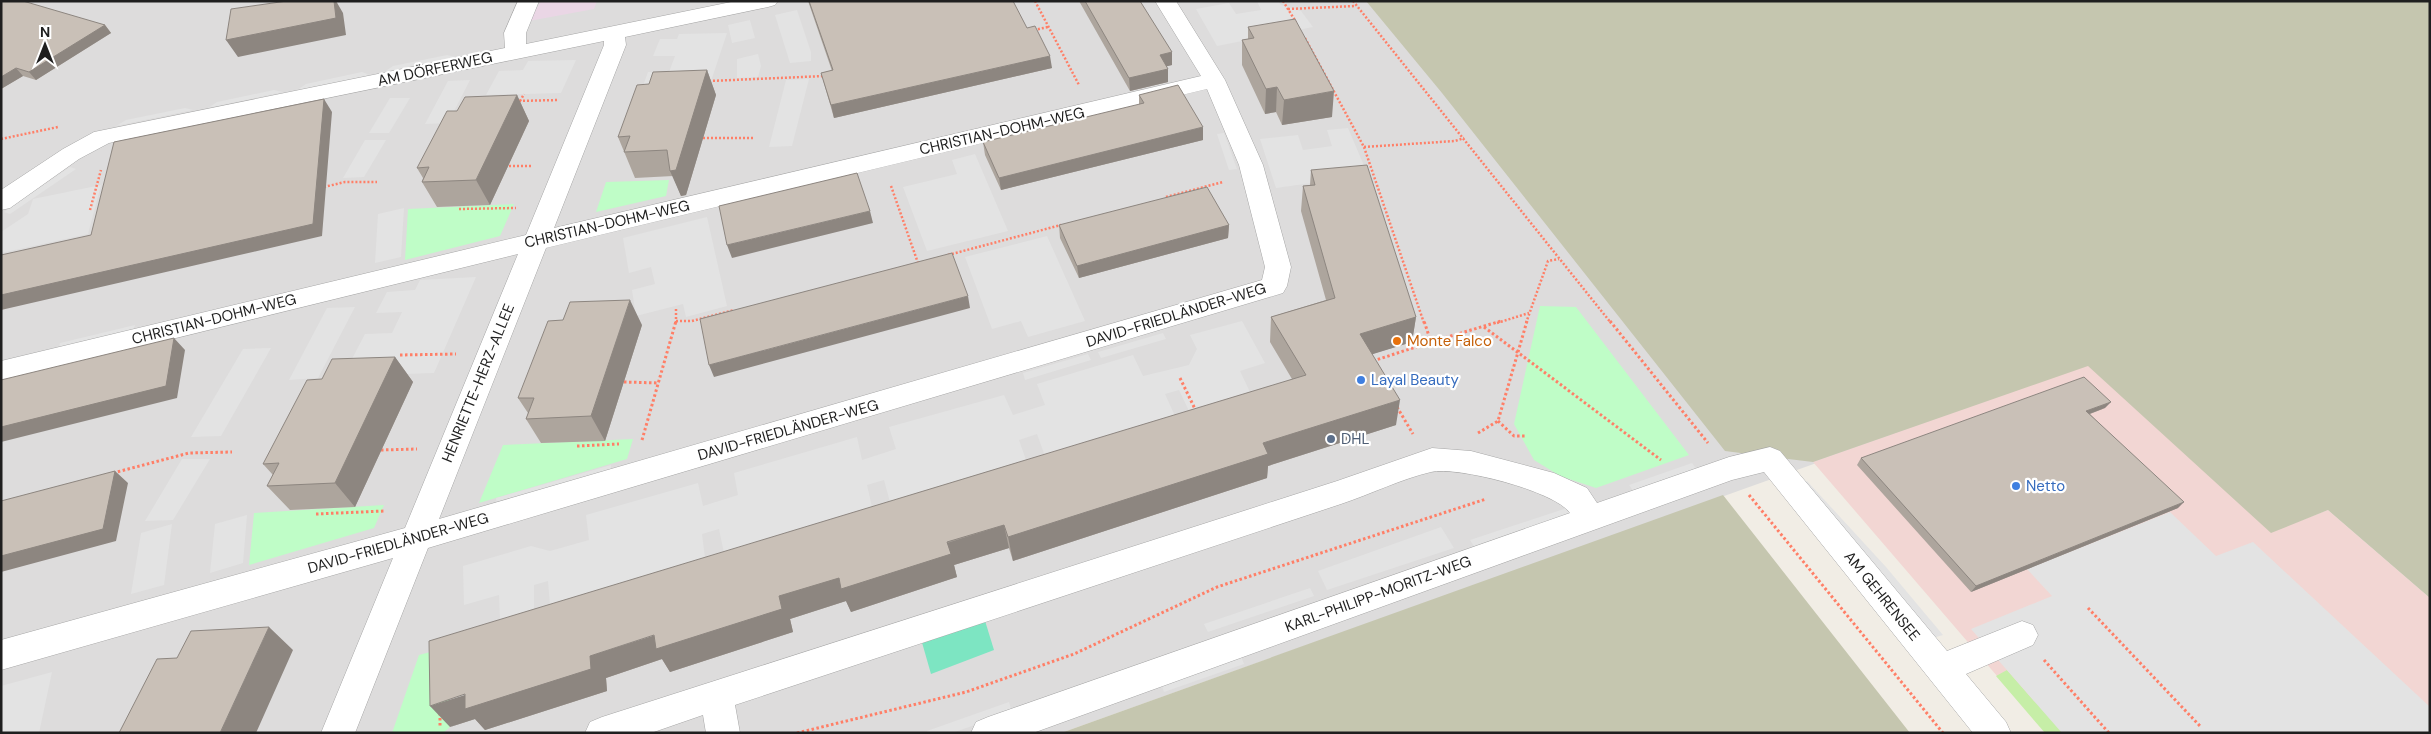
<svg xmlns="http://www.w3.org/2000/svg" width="2431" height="734" viewBox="0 0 2431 734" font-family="'DM Sans',sans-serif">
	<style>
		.residential { fill: #dddcdc }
		.commercial { fill: #f2d6d3 }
		.industrial { fill: #ead6e5 }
		.construction { fill: #c5c6af }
		.grass { fill: #c6eea7 }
		.park { fill: #bffdc7 }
		.pitch { fill: #7de5c2 }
		.parking { fill: #e3e3e3 }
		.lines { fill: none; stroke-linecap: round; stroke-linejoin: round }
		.minor-casing { stroke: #a6a6a6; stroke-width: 1 }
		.path-far1 { stroke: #ff7f67; stroke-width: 2.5; stroke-dasharray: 2 2; stroke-linecap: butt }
		.path { stroke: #ff7f67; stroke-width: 3; stroke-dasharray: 2.5 2.5; stroke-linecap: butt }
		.minor { fill: #fff; fill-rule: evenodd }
		.wall { fill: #ada59d }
		.shaded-wall { fill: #8d8680 }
		.building { fill: #c9c0b7; stroke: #8d8680 }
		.food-dot { fill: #e8710a; stroke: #fff; stroke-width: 2 }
		.shop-dot { fill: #3f7fe0; stroke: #fff; stroke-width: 2 }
		.service-dot { fill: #5c6f8a; stroke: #fff; stroke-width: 2 }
		.labels { text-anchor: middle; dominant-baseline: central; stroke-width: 4.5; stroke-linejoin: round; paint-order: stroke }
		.street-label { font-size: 15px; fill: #1f1f1f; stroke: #fff }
		.food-label { font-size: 15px; fill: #c56008; stroke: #fff; text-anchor: start }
		.shop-label { font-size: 15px; fill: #366cbe; stroke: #fff; text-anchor: start }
		.service-label { font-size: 15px; fill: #4e5e75; stroke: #fff; text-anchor: start }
	</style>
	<rect width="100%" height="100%" fill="#f1ede5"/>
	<path class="residential" d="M1 1H2430V598L2328 510 2088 366 1061 733H1Z"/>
	<path class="commercial" d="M2088 365 2271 532 2328 510 2430 598V733H2046L1813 462Z"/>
	<path class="industrial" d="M541 1H597L594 9 529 21Z"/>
	<path class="construction" d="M1366 1H2430V598L2328 510 2271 533 2088 366 1813 462 1725 451 1442 93Z
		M1723 495 1910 733H1061Z"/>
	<path class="grass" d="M2007 670 2034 701 2077 733H2045L1996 676Z"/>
	<path class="park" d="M669 180 666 196 596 212 606 182Z
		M514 204 500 236 405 260 408 209Z
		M1540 306 1576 307 1689 455 1596 488 1560 476 1534 460 1514 424Z
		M633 439 627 459 479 503 503 445Z
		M384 505 374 528 249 565 254 513Z
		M449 647 450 727 443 733H392L419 655Z"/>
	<path class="pitch" d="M982 611 994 650 931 674 919 632Z"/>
	<path class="parking" d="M1257 1H1278L1281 5 1301 11 1313 27 1217 46 1196 9 1229 3 1236 14 1261 10Z
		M797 10 811 52V61L790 63 775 15Z
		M750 20 755 38 732 43 728 25Z
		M727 33 710 84 643 86 648 72H669L675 56H653L660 39H677L679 34Z
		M758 54 761 66 758 77 737 78V59Z
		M447 55 455 57 384 72 393 66Z
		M576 60 561 93 486 95 499 71 523 70 528 61Z
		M362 72 370 75 297 90 306 84Z
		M809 79 792 146 769 147 786 80Z
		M470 80 448 123 425 124 448 81Z
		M274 90 283 92 208 108 217 102Z
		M390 98H410L389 133H369Z
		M185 108 193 110 116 126 126 120Z
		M1348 128 1368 175 1276 188 1260 139 1298 135 1303 150 1332 146 1327 130Z
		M1224 133 1237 169 1229 170 1217 134Z
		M365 140H386L364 177 343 178Z
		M975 154 1008 231 927 251 903 187 957 174 952 160Z
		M70 167 76 169 10 214 4 212Z
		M101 185 88 234 1 253V232L28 214 33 199Z
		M404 208 401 257 375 263 378 214Z
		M707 217 727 306 686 317 683 304 636 316 632 290 655 284 651 267 629 273 623 238Z
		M1047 236 1085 321 1028 337 1021 321 992 329 965 257Z
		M476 277 434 373 343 376 365 334 392 333 402 312 376 313 387 292 415 290 420 280Z
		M355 307 318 378 289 380 327 308Z
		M1242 321 1265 363 1240 371 1250 392 1189 411 1179 390 1165 394 1175 416 1045 456 1037 434 1019 440 1026 460 890 502 884 480 867 485 872 507 724 553 719 529 702 534 705 558 550 605 548 581 534 585V610L500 620 499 595 464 605 463 566 531 546 550 551 589 540 586 515 698 483 703 506 738 495 734 473 857 437 862 460 896 449 889 427 1004 395 1013 415 1045 405 1037 384 1133 355 1143 376 1189 365 1197 349 1190 335Z
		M135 325 133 331 58 349 60 343Z
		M1163 333 1166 339 1101 358 1098 352Z
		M271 348 221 436 191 437 243 349Z
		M1088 354 1091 360 1025 380 1023 373Z
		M182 459H210L173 520 145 521Z
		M1692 463 1698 471 1635 493 1629 485Z
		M611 465V473L497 506 496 498Z
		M1807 481 1886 567 1943 635 1933 638 1800 486Z
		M1567 508 1572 515 1475 548 1470 540Z
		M2170 512 2216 556 2253 542 2430 707V733H2062L1971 629 2052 596 2027 569Z
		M247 515 243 563 210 573 215 524Z
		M172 524 164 585 131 594 141 533Z
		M1441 527 1454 548 1327 590 1318 571Z
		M1310 588 1314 596 1208 632 1204 624Z
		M1241 656 1244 664 1164 692 1161 684Z
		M52 672 39 733H1V686Z
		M1009 702 1012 712 952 733H927V731Z"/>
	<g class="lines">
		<g class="minor-casing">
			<path id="minor" d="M518 1H539L526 33V44L736 1H778L775 5 768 7 625 37 626 45 554 228 1201 76 1155 1H1176L1225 80 1263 165 1291 267 1287 286 1283 293 428 548 355 733H321L393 558 1 670V640L405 528 518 254 1 381V361L526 235 604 45V41L109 143 79 159 10 208 1 210V190L63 149 94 132 505 48 504 33ZM1207 89 1239 165 1265 267 1262 280 439 519 546 248Z
				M1770 447 1780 451 1947 651 2022 621 2033 625 2038 635 2033 645 1966 674 2006 722 2011 733H1973L1764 472 1732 480 1033 733H971L976 722 988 717 1570 513C1555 491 1457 466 1431 472 1401 479 1371 494 1341 504L735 705 740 733H706L703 715 651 733H585L590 722 602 717 1337 481 1432 448 1471 451 1554 473 1587 488 1597 503 1729 457Z"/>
		</g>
		<path class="path-far1" d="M1035 1 1079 85
			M1283 1 1296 22
			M1353 1 1611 323
			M1288 9 1356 6
			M1034 30 1048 27
			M1305 38 1364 147 1424 323
			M709 81 825 76
			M515 101 559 100
			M520 101 524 94
			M703 138H753
			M1 139 58 127
			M1364 147 1455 141 1464 138
			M509 166H532
			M891 186 918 263
			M324 187 345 182H377
			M1166 197 1223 182
			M459 209 516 208
			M90 210 101 170
			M948 255 1061 225
			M676 321H692L734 310
			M676 323V308
			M1497 323 1529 313
			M1526 323 1548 261 1559 259"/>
		<path class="path" d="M1610 321 1708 443
			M1484 327 1661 460
			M1431 342 1501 321
			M400 355 456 354
			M1373 361 1431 342 1424 321
			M1180 378 1196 411
			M624 382 659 383
			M1397 407 1413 434
			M1498 421 1514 436H1526
			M1478 433 1498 421 1527 321
			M642 440 676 321
			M577 446 619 444
			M381 450 417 449
			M113 473 189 453 232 452
			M1749 495 1943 733
			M316 514 384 511
			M2088 608 2200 726
			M2044 660 2109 733
			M440 713V726
			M797 733 966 692 1074 654 1217 587 1486 499"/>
		<use href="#minor" class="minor"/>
	</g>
	<path class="wall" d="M1 1 105 25 111 33 36 80 23 76 1 89Z
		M808 1 1027 28 1052 68 834 118 821 73 832 71Z
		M1079 1H1140L1172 65 1166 66 1168 82 1130 91Z
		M1248 27 1332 117 1282 125 1276 112 1265 114 1242 65V40L1248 39Z
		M707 70 716 95 686 195 681 196 673 176 635 178 618 137 649 84Z
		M517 95 529 121 490 205 437 207 422 182 423 178 417 168 457 111Z
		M1139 95 1203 140 1001 190 985 155 983 142 1139 105Z
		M1311 170 1416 317 1412 342 1372 354 1396 425 1268 466 1267 478 1013 561 1009 548 954 565 957 577 851 612 846 601 790 619 793 632 670 672 662 659 606 678 607 691 485 730 475 719 450 727 1292 379 1270 342 1271 317 1326 300 1301 211 1303 186 1310 185Z
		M1059 225H1229L1228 238 1079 278 1060 238Z
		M642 325 605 441 541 443 526 419 528 413 518 398Z
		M395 357 413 382 355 507 290 510 267 486 273 475 263 464Z
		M2105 408 2090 414 2178 508 1971 592 1857 465 1861 458Z"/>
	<path class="shaded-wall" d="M334 1H336L343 13 346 35 238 57 226 40Z
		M105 25 111 33 36 80 29 72Z
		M1172 52V65L1160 68V55Z
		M1050 56 1052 68 834 118 831 105Z
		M16 68 23 76 1 89V77Z
		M1168 69V82L1130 91 1129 78Z
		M707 70 716 95 686 195 681 196 670 171Z
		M1277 87 1276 112 1265 114 1266 89Z
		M1334 91 1332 117 1282 125 1284 100Z
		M517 95 529 121 490 205 476 180Z
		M324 99 332 112 322 236 1 310V295Z
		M1203 127V140L1001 190 999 178Z
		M870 211 873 223 732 258 727 245Z
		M1229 225 1228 238 1079 278 1077 266Z
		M968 296 970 308 714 377 709 365Z
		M630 300 642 325 605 441 591 416Z
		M1416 317 1412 342 1357 359 1360 334Z
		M174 338 185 350 177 398 1 442V427Z
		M395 357 413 382 355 507 335 483Z
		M1400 400 1396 425 1268 466 1267 478 1013 561 1008 537 1263 443Z
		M2111 402 2105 408 2081 417 2086 411Z
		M115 471 128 483 116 541 1 572V556Z
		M2184 502 2178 508 1971 592 1976 586Z
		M1004 525 1009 548 954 565 957 577 851 612 846 601 790 619 793 632 670 672 662 659 606 678 607 691 485 730 475 719 450 727 430 706Z
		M269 627 293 650 256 733H220Z"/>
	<path class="building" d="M1 1H23L105 25 29 72 16 68 1 77Z
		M287 1H334L336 18 226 40 231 9Z
		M809 1H1013L1027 28 1035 26 1050 56 831 105 821 73 833 70Z
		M1085 1H1140L1172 52 1160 55 1168 69 1129 78Z
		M1295 19 1334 91 1284 100 1277 87 1266 89 1242 40 1254 38 1248 27Z
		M707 70 676 170 670 171 667 150 624 152 630 136 618 137 637 85 649 84 653 72Z
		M1178 85 1203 127 999 178 983 142 1144 103 1139 95Z
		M517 95 476 180 422 182 429 167 417 168 447 111H457L465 97Z
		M324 99 313 224 1 295V255L91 235 114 142Z
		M1367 165 1416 317 1360 334 1400 400 1263 443 1268 454 1008 537 1004 525 947 542 951 554 841 589 839 578 779 596 782 609 656 649 654 635 590 656 591 669 465 709V694L430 706 429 641 1306 375 1271 317 1335 298 1303 186 1315 185 1311 170Z
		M857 173 870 211 727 245 719 206Z
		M1207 187 1229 225 1077 266 1059 225Z
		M952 253 968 296 709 365 700 319Z
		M630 300 591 416 526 419 534 398H518L548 321 563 320 570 302Z
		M174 338 166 386 1 427V380Z
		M395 357 335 483 267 486 279 463 263 464 307 380 322 379 332 359Z
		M2084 377 2111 402 2086 411 2184 502 1976 586 1861 458Z
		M115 471 103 529 1 556V501Z
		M269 627 220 733H119L157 659 177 658 191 631Z"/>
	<circle class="food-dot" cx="1397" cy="341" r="5"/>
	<g class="shop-dot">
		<circle cx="1361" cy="380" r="5"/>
		<circle cx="2016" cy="486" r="5"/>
	</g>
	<circle class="service-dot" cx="1331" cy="439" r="5"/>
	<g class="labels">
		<g class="street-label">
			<text transform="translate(435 69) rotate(-12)">AM DÖRFERWEG</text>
			<text transform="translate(1002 131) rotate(-13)">CHRISTIAN-DOHM-WEG</text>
			<text transform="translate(607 224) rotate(-13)">CHRISTIAN-DOHM-WEG</text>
			<text transform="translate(1176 315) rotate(-17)">DAVID-FRIEDLÄNDER-WEG</text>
			<text transform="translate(214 319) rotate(-14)">CHRISTIAN-DOHM-WEG</text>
			<text transform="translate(478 383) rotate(-68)">HENRIETTE-HERZ-ALLEE</text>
			<text transform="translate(788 430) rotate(-16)">DAVID-FRIEDLÄNDER-WEG</text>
			<text transform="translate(398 543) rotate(-16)">DAVID-FRIEDLÄNDER-WEG</text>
			<text transform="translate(1378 594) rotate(-20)">KARL-PHILIPP-MORITZ-WEG</text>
			<text transform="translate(1882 596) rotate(51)">AM GEHRENSEE</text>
		</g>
		<g class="food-label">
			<text x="1407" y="341">Monte Falco</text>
		</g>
		<g class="shop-label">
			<text x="1371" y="380">Layal Beauty</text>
			<text x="2026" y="486">Netto</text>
		</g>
		<g class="service-label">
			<text x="1341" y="439">DHL</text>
		</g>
	</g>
	<rect width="2431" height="734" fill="none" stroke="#1f1f1f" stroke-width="5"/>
	<g transform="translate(45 45)" stroke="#ffffff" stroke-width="4" paint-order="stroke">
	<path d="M0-4L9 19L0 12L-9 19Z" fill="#1f1f1f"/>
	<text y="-8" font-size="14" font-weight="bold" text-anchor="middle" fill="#1f1f1f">N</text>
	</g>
</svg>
